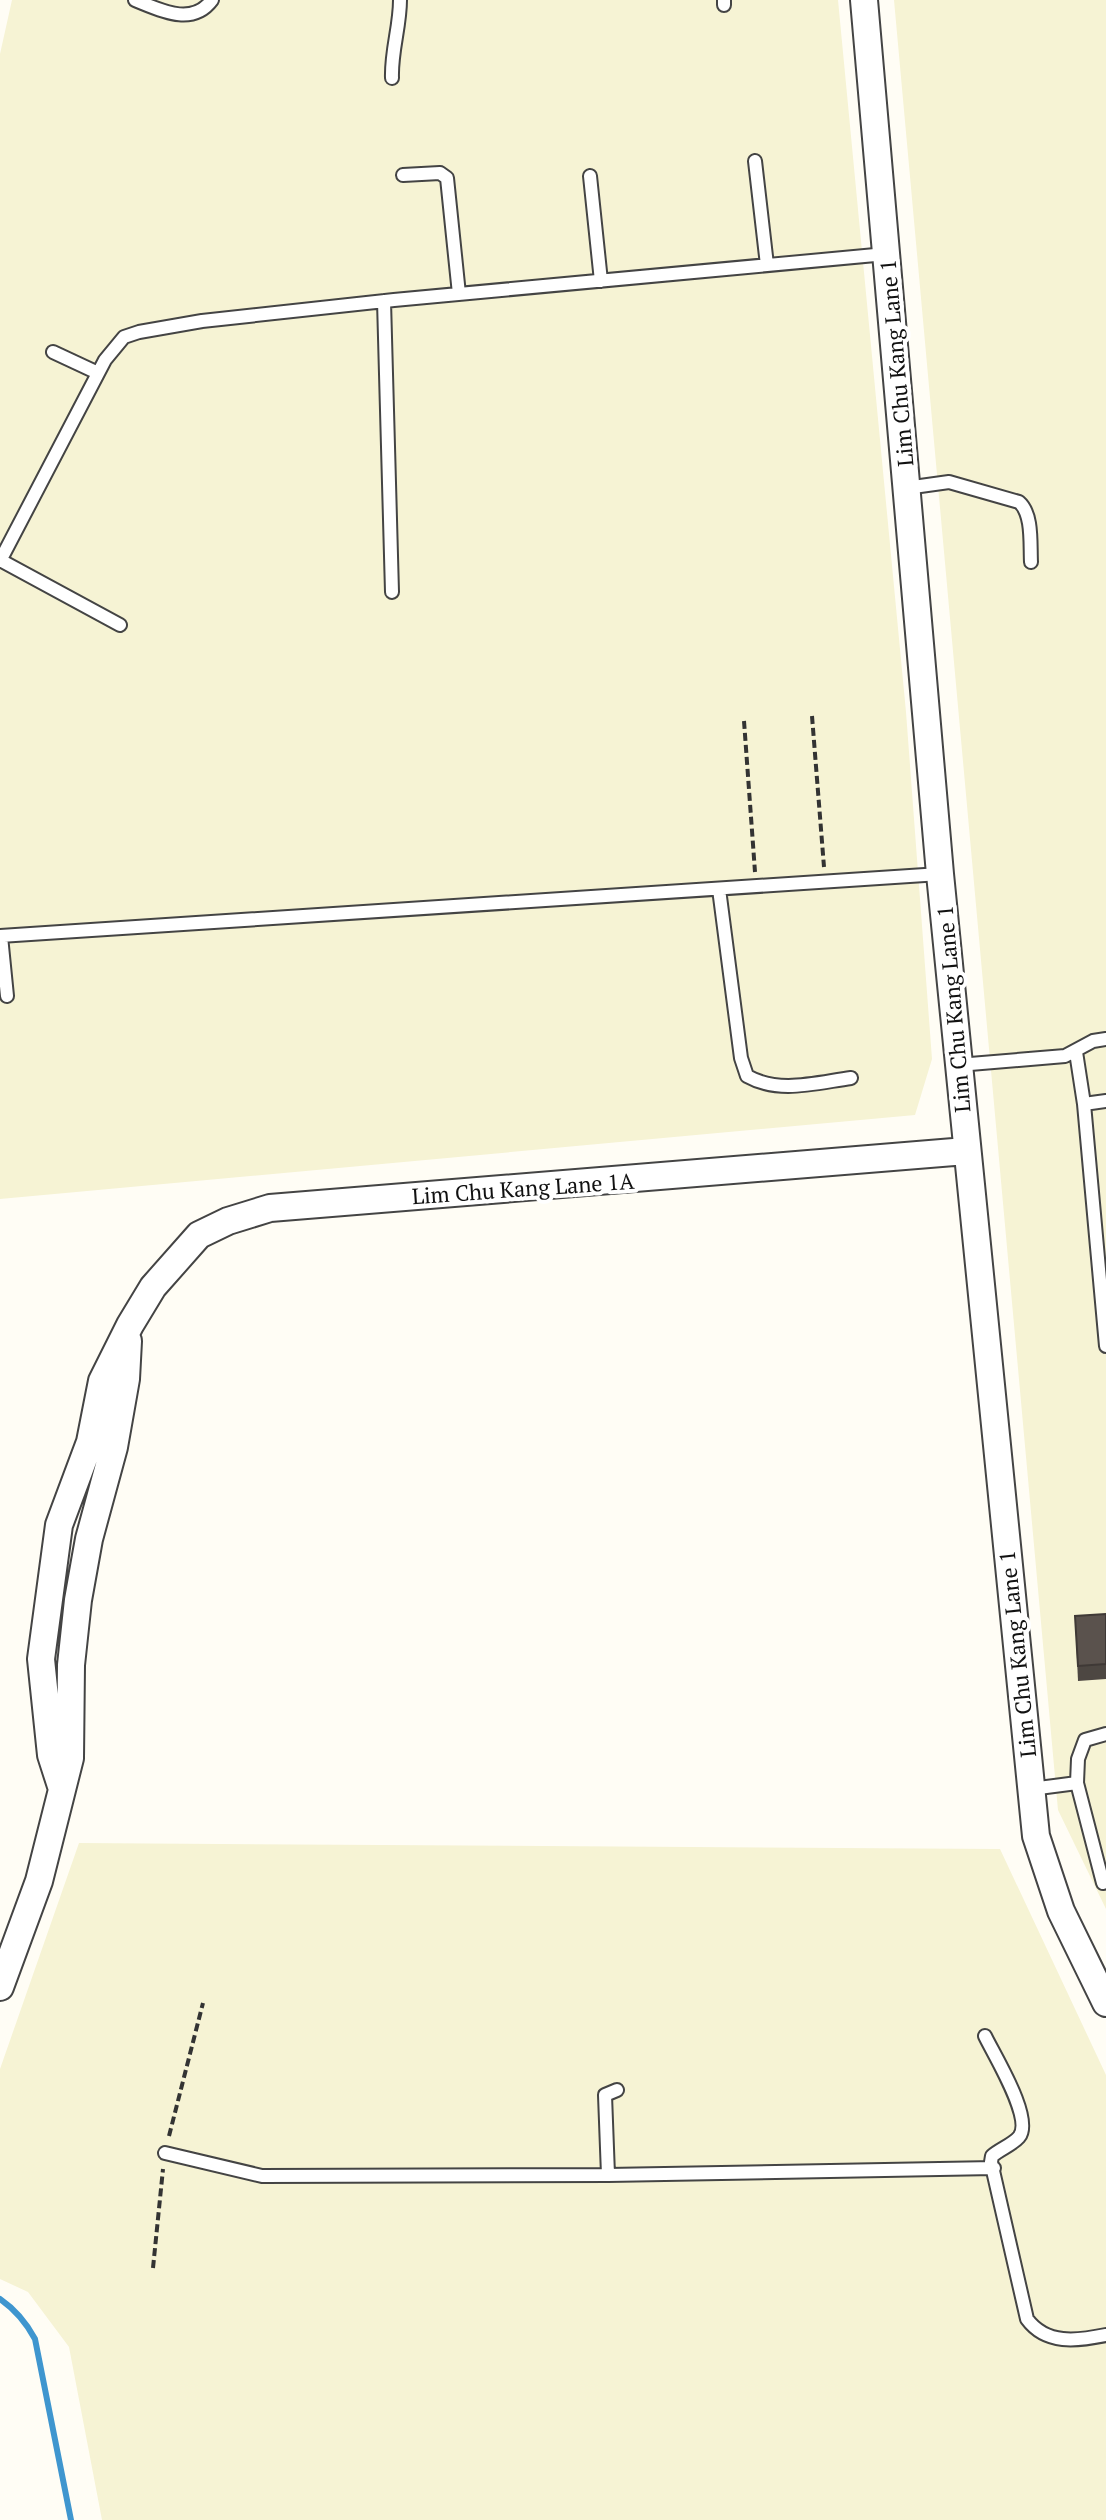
<svg xmlns="http://www.w3.org/2000/svg" width="1106" height="2520" viewBox="0 0 1106 2520" font-family="'PT Serif',serif">
	<style>
		.farmland { fill: #f6f3d4 }
		.lines { fill: none; stroke-linecap: round; stroke-linejoin: round }
		.stream { stroke: #3f96cf; stroke-width: 6 }
		.lane-casing { stroke: #444; stroke-width: 16 }
		.street-casing { stroke: #444; stroke-width: 30 }
		.path { stroke: #333; stroke-width: 4; stroke-dasharray: 8 4; stroke-linecap: butt }
		.lane { stroke: #fff; stroke-width: 12 }
		.street { stroke: #fff; stroke-width: 26 }
		.wall { fill: #4d4742 }
		.building { fill: #5a524d; stroke: #3f3936; stroke-width: 2 }
		.labels { text-anchor: middle; dominant-baseline: central; stroke-width: 8; stroke-linejoin: round; paint-order: stroke }
		.street-label { font-size: 22px; fill: #111; stroke: #fff }
	</style>
	<rect width="100%" height="100%" fill="#fffdf5"/>
	<path class="farmland" d="M12 0H838L906 712 932 1059 915 1115 0 1199V54Z
		M894 0H1106V1909L1058 1810Z
		M79 1843 1000 1849 1106 2075V2520H102L69 2347 28 2292 0 2279V2069Z"/>
	<g class="lines">
		<path class="stream" d="M0 2299C16 2310 26 2322 35 2339L71 2520"/>
		<g class="lane-casing">
			<path id="lane" d="M135 0C160 10 192 27 212 0
				M724 0V5
				M392 78C391 51 400 27 400 0
				M755 161 767 265
				M403 175 440 173 447 178 459 294
				M590 176 601 281
				M384 301 392 592
				M53 352 98 373
				M906 488 949 482 1019 502C1033 514 1030 544 1031 562
				M0 560 120 625
				M0 561 105 360 124 337 139 332 202 321 394 300 886 254
				M719 889 741 1058 747 1076C779 1094 815 1083 851 1078
				M0 936 940 874
				M1 936 7 996
				M1076 1052 1084 1104 1106 1346
				M958 1065 1065 1056 1093 1041 1106 1039
				M1084 1104 1106 1101
				M1031 1789 1077 1783
				M1103 1883 1077 1783 1078 1759 1085 1740 1106 1734
				M985 2036C994 2055 1034 2119 1019 2137 1012 2145 1000 2149 992 2156L991 2162 1027 2319C1046 2345 1077 2341 1106 2335
				M165 2153 262 2176 608 2175 994 2168
				M608 2175 605 2095 617 2090"/>
		</g>
		<g class="street-casing">
			<path id="street" d="M864 0 940 874 1036 1836 1061 1911 1106 2003
				M61 1786 51 1755 41 1659 59 1525 90 1442 102 1381 130 1325 153 1287 199 1235 228 1221 270 1208 966 1151
				M0 1987 39 1881 70 1758 71 1665 78 1600 89 1539 114 1447 126 1379 128 1341"/>
		</g>
		<path class="path" d="M812 716 824 867
			M744 721 755 872
			M169 2136 203 2003
			M153 2268 163 2169"/>
		<use href="#lane" class="lane"/>
		<use href="#street" class="street"/>
	</g>
	<path class="wall" d="M1106 1614V1679L1078 1681 1075 1616Z"/>
	<path class="building" d="M1106 1614V1664L1078 1666 1075 1616Z"/>
	<g class="labels">
		<g class="street-label">
			<text transform="translate(896 363) rotate(-95)">Lim Chu Kang Lane 1</text>
			<text transform="translate(953 1009) rotate(-95)">Lim Chu Kang Lane 1</text>
			<text transform="translate(523 1188) rotate(-4)">Lim Chu Kang Lane 1A</text>
			<text transform="translate(1017 1654) rotate(-96)">Lim Chu Kang Lane 1</text>
		</g>
	</g>
</svg>
